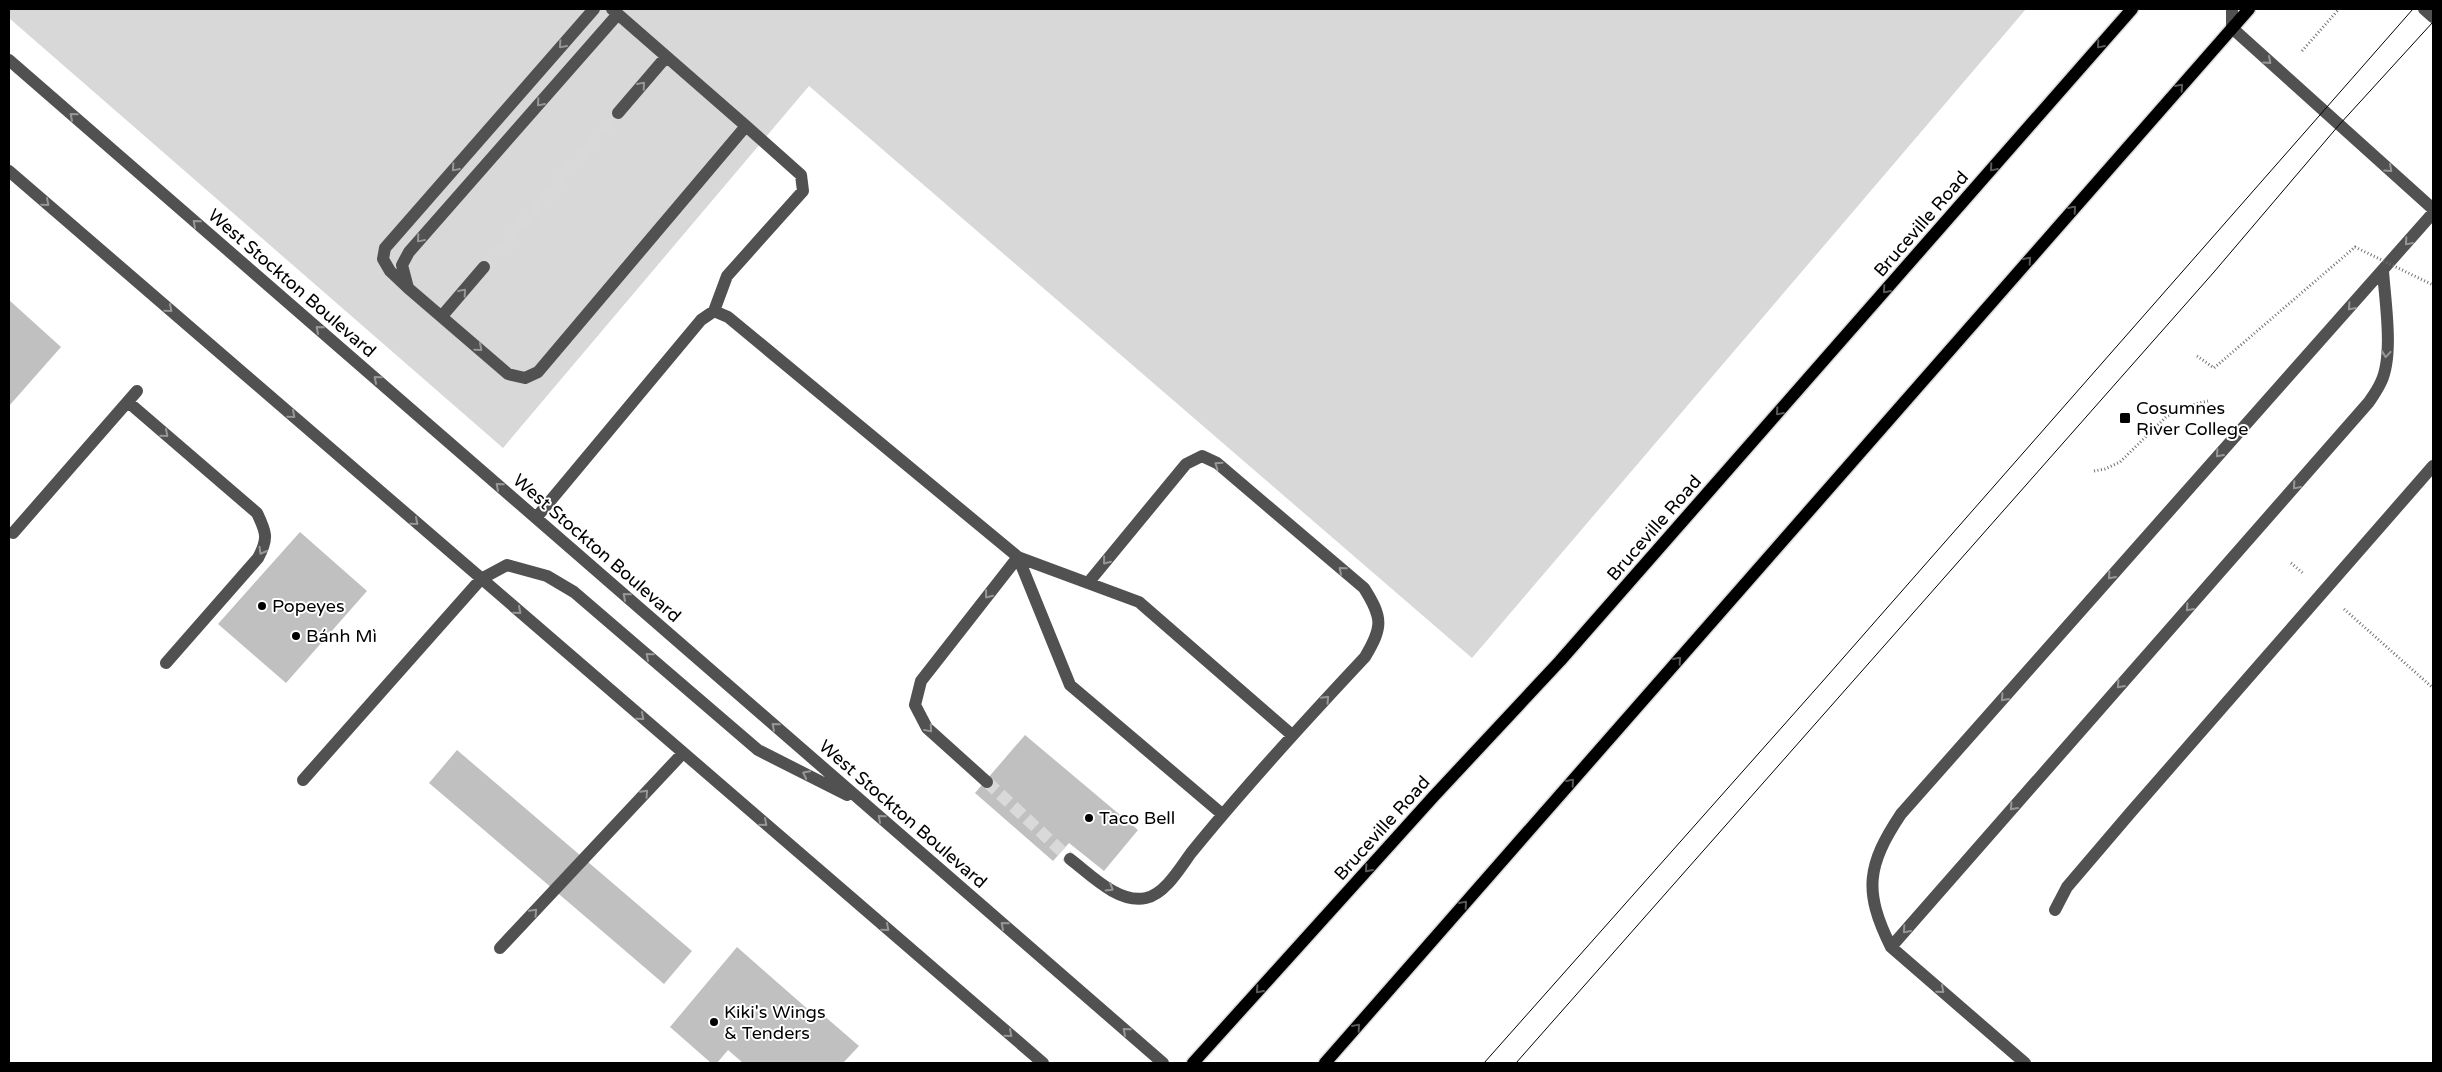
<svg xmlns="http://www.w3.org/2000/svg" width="2442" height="1072" viewBox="0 0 2442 1072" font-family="'Varela Round',sans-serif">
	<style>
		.green { fill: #d8d8d8 }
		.building { fill: #c0c0c0 }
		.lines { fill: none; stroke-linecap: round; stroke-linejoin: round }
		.minor-tunnel { stroke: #d9d9d9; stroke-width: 12; stroke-dasharray: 12 6; stroke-linecap: butt }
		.major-casing { stroke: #dbdbdb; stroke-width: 15 }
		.path { stroke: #737373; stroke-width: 3; stroke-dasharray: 1 2.5; stroke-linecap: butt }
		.minor { stroke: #515151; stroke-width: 12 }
		.major { stroke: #000; stroke-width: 12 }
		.tram { stroke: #000; stroke-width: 1 }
		.path-bridge { stroke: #737373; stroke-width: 3; stroke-dasharray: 1 2.5; stroke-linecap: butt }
		.oneway { stroke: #979797 }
		.oneway2 { stroke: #595959 }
		.poi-dot { fill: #000; stroke: #fff; stroke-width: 2 }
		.labels { text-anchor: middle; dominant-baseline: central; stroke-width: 4; stroke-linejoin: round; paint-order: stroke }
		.street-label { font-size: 18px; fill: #000; stroke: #fff }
		.poi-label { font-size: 18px; fill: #000; stroke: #fff; text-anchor: start }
	</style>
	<rect width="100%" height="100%" fill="#fff"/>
	<path class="green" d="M9 9H2026L1472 658 809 86 503 448 9 18Z"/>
	<path class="building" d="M9 300 61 347 9 406Z
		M300 532 367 591 286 683 218 624Z
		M1025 735 1138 830 1104 871 1069 843 1053 861 975 793Z
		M457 750 692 951 664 984 429 783Z
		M737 947 819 1019 822 1014 859 1046 843 1063H743L728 1050 717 1063H711L670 1027Z"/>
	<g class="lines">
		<path class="minor-tunnel" d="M484 267 618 113
			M987 782 1070 859"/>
		<g class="major-casing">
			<path id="major" d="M1193 1063 1434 796 1560 661 2132 9
				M1325 1063 2249 9"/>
		</g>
		<path class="path" d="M2302 51 2339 9
			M2094 471 2105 469 2120 462 2166 417 2191 405 2208 401
			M2291 563 2304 574
			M2344 609 2433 688"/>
		<path class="minor" d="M612 9 746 126
			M2232 9V28L2433 209
			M2424 9 2433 17
			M618 14 409 252 402 265 408 288 508 374 525 378 538 372 746 126 801 175 803 191 727 276 714 311
			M9 60 1163 1063
			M618 113 666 57
			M9 171 1043 1063
			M408 288 390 271 383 259 385 248 594 9
			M442 316 484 267
			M128 402 257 513C266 532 269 538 258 558L166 663
			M536 518 701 320 714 311 728 317 1018 557 1139 602 1292 735
			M13 533 137 391
			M1018 557 1070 685 1222 814
			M303 780 481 579 507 565 547 576 574 592 758 750 847 795
			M987 782 927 728 915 705 921 681 1018 557
			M1070 859C1090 874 1118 904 1146 898 1165 894 1180 868 1191 853 1246 785 1305 721 1365 657 1383 627 1383 618 1364 588L1217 463 1202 456 1186 464 1088 583
			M2055 910 2067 887 2131 812 2433 466
			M1891 947 2369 402C2373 396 2378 389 2381 382 2394 355 2385 301 2383 271
			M500 948 683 753
			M2025 1063 1891 947C1863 891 1867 865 1901 814L2433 213"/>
		<use href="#major" class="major"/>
		<path class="tram" d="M1484 1063 1822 682 2413 9
			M1516 1063 2214 272 2339 125 2433 22"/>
		<path class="path-bridge" d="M2197 356 2214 368 2355 247 2433 285"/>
	</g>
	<defs><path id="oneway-chevron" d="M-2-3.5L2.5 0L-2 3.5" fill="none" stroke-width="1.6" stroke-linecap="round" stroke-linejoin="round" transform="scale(1.25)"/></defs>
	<g class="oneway">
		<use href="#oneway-chevron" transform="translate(562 45) rotate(131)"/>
		<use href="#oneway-chevron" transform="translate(2268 61) rotate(42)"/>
		<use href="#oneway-chevron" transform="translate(642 85) rotate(-49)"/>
		<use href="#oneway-chevron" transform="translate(540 103) rotate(131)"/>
		<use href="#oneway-chevron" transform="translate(73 116) rotate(-139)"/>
		<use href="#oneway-chevron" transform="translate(455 168) rotate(131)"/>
		<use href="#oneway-chevron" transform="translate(2389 169) rotate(42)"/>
		<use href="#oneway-chevron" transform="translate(46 203) rotate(41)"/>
		<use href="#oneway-chevron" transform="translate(196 223) rotate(-139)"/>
		<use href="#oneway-chevron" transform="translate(420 239) rotate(131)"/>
		<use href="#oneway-chevron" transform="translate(2408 242) rotate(131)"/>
		<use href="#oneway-chevron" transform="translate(463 292) rotate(-49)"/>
		<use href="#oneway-chevron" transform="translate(2351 307) rotate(132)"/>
		<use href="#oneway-chevron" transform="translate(169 309) rotate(41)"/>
		<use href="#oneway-chevron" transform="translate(319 329) rotate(-139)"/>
		<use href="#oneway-chevron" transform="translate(479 348) rotate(41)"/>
		<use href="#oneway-chevron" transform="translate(2386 354) rotate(95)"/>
		<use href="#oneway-chevron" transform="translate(377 379) rotate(-139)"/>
		<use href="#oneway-chevron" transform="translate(292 415) rotate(41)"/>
		<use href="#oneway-chevron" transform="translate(165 434) rotate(41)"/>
		<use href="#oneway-chevron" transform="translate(2219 454) rotate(132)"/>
		<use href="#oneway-chevron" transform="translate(1218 465) rotate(-145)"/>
		<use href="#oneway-chevron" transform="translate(499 486) rotate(-139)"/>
		<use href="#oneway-chevron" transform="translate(2296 486) rotate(131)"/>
		<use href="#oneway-chevron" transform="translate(415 522) rotate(41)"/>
		<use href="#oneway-chevron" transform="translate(262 551) rotate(120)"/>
		<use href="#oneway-chevron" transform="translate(1106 561) rotate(129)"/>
		<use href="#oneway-chevron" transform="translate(1342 570) rotate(-139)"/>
		<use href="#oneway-chevron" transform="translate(2111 576) rotate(132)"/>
		<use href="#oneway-chevron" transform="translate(988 595) rotate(128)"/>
		<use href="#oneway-chevron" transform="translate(626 596) rotate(-139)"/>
		<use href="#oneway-chevron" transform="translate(2189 608) rotate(132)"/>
		<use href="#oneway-chevron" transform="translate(518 611) rotate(41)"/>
		<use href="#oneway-chevron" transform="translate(649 656) rotate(-139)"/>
		<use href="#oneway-chevron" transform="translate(2120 685) rotate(132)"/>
		<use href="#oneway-chevron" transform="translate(2004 698) rotate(132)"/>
		<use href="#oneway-chevron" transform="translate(1326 699) rotate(-47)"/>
		<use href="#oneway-chevron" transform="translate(641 717) rotate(41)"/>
		<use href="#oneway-chevron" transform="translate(775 726) rotate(-139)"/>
		<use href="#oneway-chevron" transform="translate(929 729) rotate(50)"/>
		<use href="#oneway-chevron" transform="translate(806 774) rotate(-153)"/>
		<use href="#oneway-chevron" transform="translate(645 793) rotate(-47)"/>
		<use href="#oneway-chevron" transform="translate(2013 807) rotate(132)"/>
		<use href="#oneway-chevron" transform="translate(881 818) rotate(-139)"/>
		<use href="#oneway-chevron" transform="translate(764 823) rotate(41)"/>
		<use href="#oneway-chevron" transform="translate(1110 888) rotate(32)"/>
		<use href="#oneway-chevron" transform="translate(534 912) rotate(-47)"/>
		<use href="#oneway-chevron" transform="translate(1004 925) rotate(-139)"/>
		<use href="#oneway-chevron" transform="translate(886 928) rotate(41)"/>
		<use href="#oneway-chevron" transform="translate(1906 930) rotate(131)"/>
		<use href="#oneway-chevron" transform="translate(1941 990) rotate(41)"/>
		<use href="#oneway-chevron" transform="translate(1126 1031) rotate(-139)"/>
		<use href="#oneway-chevron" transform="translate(1009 1034) rotate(41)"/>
	</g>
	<g class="oneway2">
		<use href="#oneway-chevron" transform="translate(2100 45) rotate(131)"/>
		<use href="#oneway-chevron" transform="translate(2180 87) rotate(-49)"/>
		<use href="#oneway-chevron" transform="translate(1993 168) rotate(131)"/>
		<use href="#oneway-chevron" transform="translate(2073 209) rotate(-49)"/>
		<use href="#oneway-chevron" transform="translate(2028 260) rotate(-49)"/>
		<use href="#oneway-chevron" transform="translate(1886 290) rotate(131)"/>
		<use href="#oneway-chevron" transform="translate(1779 412) rotate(131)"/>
		<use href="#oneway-chevron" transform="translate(1678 660) rotate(-49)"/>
		<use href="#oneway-chevron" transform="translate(1571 782) rotate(-49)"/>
		<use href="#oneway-chevron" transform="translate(1368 869) rotate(132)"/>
		<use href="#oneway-chevron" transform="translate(1464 904) rotate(-49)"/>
		<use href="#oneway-chevron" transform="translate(1259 990) rotate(132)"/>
		<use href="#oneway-chevron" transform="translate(1357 1027) rotate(-49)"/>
	</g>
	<g class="poi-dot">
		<rect x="2119" y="412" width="12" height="12" rx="2.5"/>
		<circle cx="262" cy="606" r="5"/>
		<circle cx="296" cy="636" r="5"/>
		<circle cx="1089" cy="818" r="5"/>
		<circle cx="714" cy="1022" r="5"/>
	</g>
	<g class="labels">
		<g class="street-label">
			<text transform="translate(1921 224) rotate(-49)">Bruceville Road</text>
			<text transform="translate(292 283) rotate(41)">West Stockton Boulevard</text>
			<text transform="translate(1654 528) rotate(-49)">Bruceville Road</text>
			<text transform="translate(597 548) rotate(41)">West Stockton Boulevard</text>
			<text transform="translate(903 814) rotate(41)">West Stockton Boulevard</text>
			<text transform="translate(1382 828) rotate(-48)">Bruceville Road</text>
		</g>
		<g class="poi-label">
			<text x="2136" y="408">Cosumnes<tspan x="2136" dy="21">River College</tspan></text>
			<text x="272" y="606">Popeyes</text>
			<text x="306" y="636">Bánh Mì</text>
			<text x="1099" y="818">Taco Bell</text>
			<text x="724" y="1012">Kiki's Wings<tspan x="724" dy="21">&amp; Tenders</tspan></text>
		</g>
	</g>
	<rect width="2442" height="1072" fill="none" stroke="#000000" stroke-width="20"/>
</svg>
